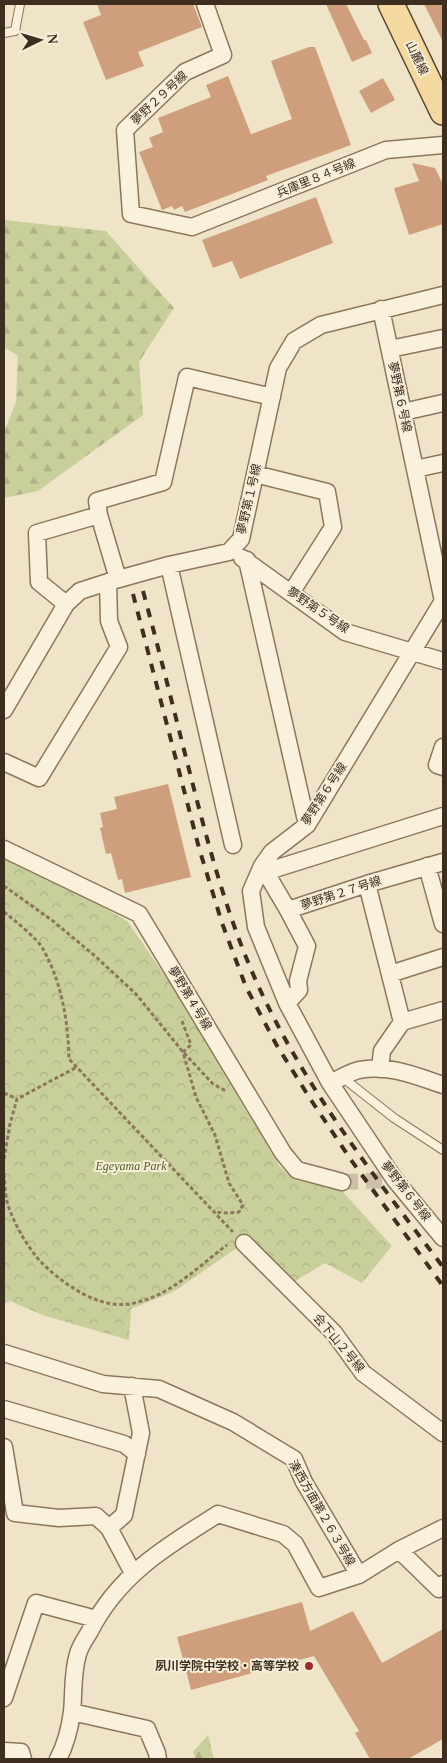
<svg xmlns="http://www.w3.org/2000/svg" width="447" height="1763" viewBox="0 0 447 1763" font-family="'Times New Roman','Noto Sans JP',serif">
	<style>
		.forest { fill: url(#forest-firs) }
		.park { fill: url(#park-crowns) }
		.building { fill: #cf9f7d }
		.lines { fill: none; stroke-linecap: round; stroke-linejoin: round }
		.minor-tunnel { stroke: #ccc0a6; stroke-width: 16; stroke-dasharray: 16 8; stroke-linecap: butt }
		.service-casing { stroke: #8d765c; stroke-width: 10 }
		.minor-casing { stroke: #8d765c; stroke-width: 19 }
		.primary-casing { stroke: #5b4430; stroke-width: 28 }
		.path { stroke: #8d765c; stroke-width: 3; stroke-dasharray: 4 2.5; stroke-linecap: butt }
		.service { stroke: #faf1dc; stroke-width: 8 }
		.minor { stroke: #faf1dc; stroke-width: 16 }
		.primary { stroke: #f3d9a0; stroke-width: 25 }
		.rail { stroke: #3d2e20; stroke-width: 4; stroke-dasharray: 9 9; stroke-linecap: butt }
		.poi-dot { fill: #9e2a2b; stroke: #f7eed8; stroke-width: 2 }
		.labels { text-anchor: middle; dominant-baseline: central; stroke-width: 4; stroke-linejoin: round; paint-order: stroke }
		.street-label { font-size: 12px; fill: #3d2e20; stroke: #f7eed8 }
		.park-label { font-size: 12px; font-style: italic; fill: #4d5a26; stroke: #f7eed8 }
		.poi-label { font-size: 12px; font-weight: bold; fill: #3d2e20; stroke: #f7eed8; text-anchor: end }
	</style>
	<defs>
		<pattern id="forest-firs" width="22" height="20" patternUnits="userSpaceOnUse" patternTransform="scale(1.25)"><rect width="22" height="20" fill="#c9cf9b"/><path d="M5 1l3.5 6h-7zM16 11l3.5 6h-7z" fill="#aeb285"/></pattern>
		<pattern id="park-crowns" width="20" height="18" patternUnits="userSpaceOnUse" patternTransform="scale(1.25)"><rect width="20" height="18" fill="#c9cf9b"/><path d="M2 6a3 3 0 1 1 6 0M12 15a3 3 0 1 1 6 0" fill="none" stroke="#aeb285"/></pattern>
	</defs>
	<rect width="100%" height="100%" fill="#f0e4c8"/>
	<path class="forest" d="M4 220 106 231 174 308 139 362 143 415 38 491 4 498V432L16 402 18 356 4 347Z
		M208 1735 214 1759H196L193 1752Z"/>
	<path class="park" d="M4 858 80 893 127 921 170 983 280 1167 295 1180 342 1191 392 1246 362 1283 325 1263 292 1283 247 1241 173 1292 131 1309 129 1340 45 1316 10 1301 4 1304Z"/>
	<path class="building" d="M97 4H193L202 27 138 52 144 66 106 80 83 22 101 15Z
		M326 4H346L364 40H366L372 53 352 62Z
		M424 4H443V42Z
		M309 47H315L351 145 266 176 268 180 185 212 182 206 174 210 172 206 162 210 139 152 153 147 149 138 163 132 158 118 211 97 206 85 228 76 251 134 292 119 271 61Z
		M383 78 395 100 371 113 359 91Z
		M412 163 435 168 443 184V224L409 235 394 188 419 181Z
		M316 197 333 243 240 279 232 261 213 268 202 240Z
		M168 784 191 877 125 893 122 879 118 880 111 853 106 854 100 828 103 827 100 813 117 809 114 797Z
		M302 1602 310 1631 353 1611 382 1663 443 1629V1739L408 1759H370L355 1733 359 1731 314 1656 191 1690 177 1637Z"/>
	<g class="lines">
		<path class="minor-tunnel" d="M342 1182 395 1180"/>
		<g class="service-casing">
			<path id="service" d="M4 33 15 31 20 4
				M342 1077 394 1118 443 1150"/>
		</g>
		<g class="minor-casing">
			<path id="minor" d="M205 4 223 55 185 72 125 130 131 214 192 227 386 150 443 145
				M381 309 443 601 307 825 272 852 262 866 251 891 256 927 287 1003 330 1083 395 1180 443 1238
				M390 349 443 338
				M403 412 443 403
				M415 469 443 463
				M255 474 327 492 333 527 291 593
				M242 558 345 632 443 661
				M247 560 307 825
				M169 565 233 845
				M118 579 99 515 97 501 163 482 187 377 272 397
				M66 604 39 582 37 533 99 515
				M4 710 66 604 80 591 108 582 169 565 229 552 241 539 278 368 294 341 321 325 443 295
				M443 747 437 765 443 767
				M4 762 39 778 119 647 109 621 108 582
				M4 849 139 914 283 1153 297 1170 342 1182
				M262 866 288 910 367 884 443 862
				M427 866 443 924
				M265 872 443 816
				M367 884 402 1022 382 1051 380 1069
				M390 974 443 957
				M287 1003 299 990 298 981 307 946 288 910
				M402 1022 443 1010
				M330 1083C339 1079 350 1072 359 1070 389 1064 416 1076 443 1085
				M244 1243 334 1333 363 1373 443 1433
				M4 1353 103 1384 159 1389 233 1422 294 1459 304 1482 359 1575
				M132 1386 141 1433 124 1515 109 1528 133 1573
				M4 1409 124 1444 137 1454
				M4 1447 15 1513 59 1518 96 1516 109 1528
				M399 1550 439 1589 443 1584
				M4 1698 36 1603 96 1619
				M72 1712 147 1729 157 1753 158 1759
				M4 1751 21 1752 23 1759
				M58 1759C65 1746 70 1727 72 1712 74 1693 72 1673 78 1654 80 1646 86 1638 90 1631 119 1574 167 1546 218 1514L283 1534 295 1544 319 1588 359 1575 399 1550 443 1528"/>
		</g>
		<g class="primary-casing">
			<path id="primary" d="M391 4 443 112"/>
		</g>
		<path class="path" d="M4 886 53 921 95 956 136 994 183 1052 213 1084 226 1091
			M4 912C14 920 38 939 43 949 62 983 68 1021 69 1059L233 1232
			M182 1021 191 1045 183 1052 196 1097 215 1135 229 1183 243 1205 239 1212 227 1213 215 1212
			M4 1093 17 1099
			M4 1159 10 1124 17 1099 77 1067
			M4 1174C5 1185 5 1198 9 1208 15 1225 24 1240 35 1255 48 1272 79 1295 100 1301 112 1305 125 1306 138 1302 172 1294 200 1265 227 1245"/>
		<use href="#service" class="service"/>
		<use href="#minor" class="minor"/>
		<use href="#primary" class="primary"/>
		<path class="rail" d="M143 591C161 657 177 723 194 789 211 855 229 921 257 983 304 1087 375 1177 443 1267
			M133 594 199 848 222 923 246 987 276 1044 309 1097 351 1160 443 1286"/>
	</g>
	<circle class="poi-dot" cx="309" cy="1666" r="5"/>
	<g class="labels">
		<g class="street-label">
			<text transform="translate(417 58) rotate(64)">山麓線</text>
			<text transform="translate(159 98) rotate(-43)">夢野２９号線</text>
			<text transform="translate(316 178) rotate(-22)">兵庫里８４号線</text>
			<text transform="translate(400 397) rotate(78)">夢野第６号線</text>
			<text transform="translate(249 499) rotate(-77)">夢野第１号線</text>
			<text transform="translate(318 610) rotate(34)">夢野第５号線</text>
			<text transform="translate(324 794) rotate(-57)">夢野第６号線</text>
			<text transform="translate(341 893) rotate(-18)">夢野第２７号線</text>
			<text transform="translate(190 998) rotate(59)">夢野第４号線</text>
			<text transform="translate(406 1191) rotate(52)">夢野第６号線</text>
			<text transform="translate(339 1343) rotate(50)">会下山２号線</text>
			<text transform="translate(322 1513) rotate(60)">湊西方面第２６３号線</text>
		</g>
		<g class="park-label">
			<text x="131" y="1166">Egeyama Park</text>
		</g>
		<g class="poi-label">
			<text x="299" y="1666">夙川学院中学校・高等学校</text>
		</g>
	</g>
	<rect width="447" height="1763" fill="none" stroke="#3d2e20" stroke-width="10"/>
	<g transform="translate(40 40) rotate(85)" stroke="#f7eed8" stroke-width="4" paint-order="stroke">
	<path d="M0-4L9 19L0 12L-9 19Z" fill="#3d2e20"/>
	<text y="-8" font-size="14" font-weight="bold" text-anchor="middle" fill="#3d2e20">N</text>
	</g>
</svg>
